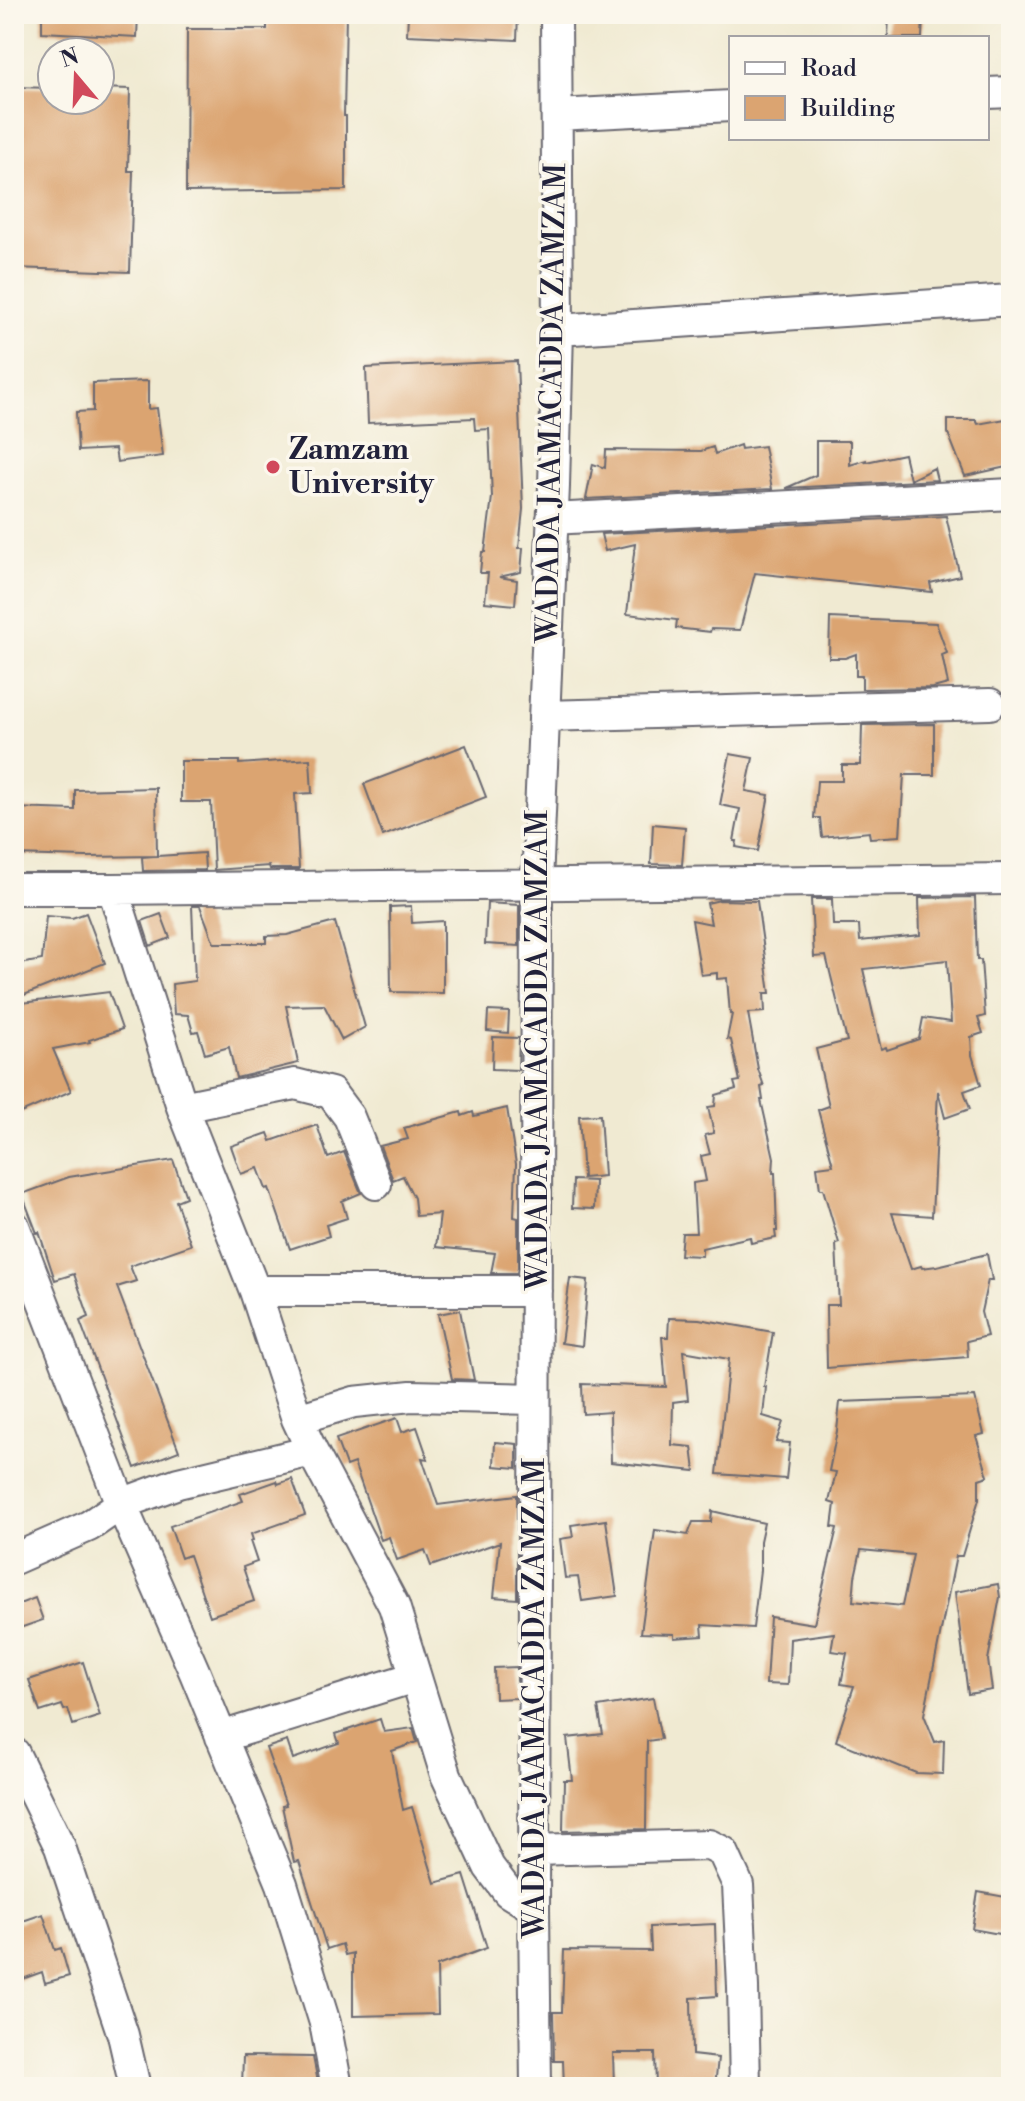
<svg xmlns="http://www.w3.org/2000/svg" width="1025" height="2101" viewBox="0 0 1025 2101" font-family="'Libre Bodoni',serif">
	<style>
		.building { fill: #dba471; fill-rule: evenodd }
		.lines { fill: none; stroke-linecap: round; stroke-linejoin: round }
		.street-casing { stroke: #6a6870; stroke-width: 34 }
		.street { stroke: #fff; stroke-width: 30 }
		.poi-dot { fill: #d1495b; stroke: #fbf7ec; stroke-width: 3 }
		.labels { text-anchor: middle; dominant-baseline: central; stroke-width: 7; stroke-linejoin: round; paint-order: stroke }
		.street-label { font-size: 30px; fill: #22223b; stroke: #fbf7ec }
		.poi-label { font-size: 30px; font-weight: bold; fill: #22223b; stroke: #fbf7ec; text-anchor: start }
	</style>
	<rect width="100%" height="100%" fill="#fbf7ec"/>
	<filter id="ink" filterUnits="userSpaceOnUse"><feTurbulence type="fractalNoise" baseFrequency=".0125" numOctaves="2"/><feDisplacementMap in="SourceGraphic" scale="16" xChannelSelector="R" yChannelSelector="G"/><feConvolveMatrix kernelMatrix="1 2 1 2 8 2 1 2 1" color-interpolation-filters="sRGB"/></filter>
	<filter id="wash" filterUnits="userSpaceOnUse"><feTurbulence type="fractalNoise" baseFrequency=".006" numOctaves="4" result="noise"/><feDisplacementMap in="SourceGraphic" scale="32" xChannelSelector="R" yChannelSelector="G"/><feGaussianBlur stdDeviation="1.8" result="paint"/><feColorMatrix in="noise" values="0 0 0 0 0 0 0 0 0 0 0 0 0 0 0 0 0 1.4 0 .05"/><feComposite in="paint" operator="in"/></filter>
	<g filter="url(#wash)">
		<rect width="100%" height="100%" fill="#f0ead2"/>
		<g id="blocks">
			<path class="building" d="M42 14H138L137 37 42 32Z
				M267 14H346L344 116H346V190L186 192 187 29H267Z
				M408 14H518L517 40 407 35Z
				M889 14H923L922 38H888Z
				M14 87 52 88V100H100V88L130 89 128 171H133L130 272 14 268Z
				M517 361 523 509 519 548H523L521 572 499 577 517 580 515 605 485 602 488 573H480L482 552H485L492 497 489 429 475 430 474 418 368 423 366 368Z
				M148 381V409L157 408 163 456 117 462 115 449 78 451 76 412 93 411V383Z
				M1011 418V466L965 476 948 433V420H976L978 424Z
				M816 441H850V465L866 460V462L904 454 910 480 934 468 937 480 786 488 816 475Z
				M740 445 741 449 764 446 772 489 586 499 593 464 605 468 606 450 701 451 713 447 715 454Z
				M946 516 960 576 930 583 932 592 755 573 740 630 711 629 710 632 676 628 677 620 627 614 635 544 605 551 601 534Z
				M830 618 936 623 947 653 942 655 948 684 933 688 862 689V676H856V654L845 658H829Z
				M934 724V775H904L900 836 870 838 869 832 822 837 820 818H814L817 781H842V765H861L862 725Z
				M466 745 486 797 383 836 364 784Z
				M730 754 753 758 746 791 769 795 758 851 736 847 737 841H734L740 809 720 805Z
				M310 759 312 793 295 794 299 869H270L269 866 214 870 211 802H181V761H239V764Z
				M156 788 157 856 86 857 14 855V808L75 810V790Z
				M653 824 685 827 682 865 651 864Z
				M204 853 205 870 143 871 142 857Z
				M975 897 977 960H981L985 1016 978 1018 983 1033 971 1037 972 1055 981 1085 964 1091 970 1109 945 1118 938 1091 932 1216 892 1213 911 1269 921 1266 922 1268 937 1266 987 1254 992 1280H988L981 1312 987 1336 967 1341 968 1357 827 1368 826 1305H839L836 1244 839 1243 823 1189H820L817 1167 833 1165 818 1110 829 1106 816 1049 847 1041 826 956 814 957 811 899H832L833 925H859L860 941 920 935 919 898ZM947 960 951 1022 923 1018 919 1039 887 1050 886 1047 881 1049 863 969Z
				M720 900 757 901 770 993H764L765 1012 748 1013 758 1069 764 1086 761 1087 763 1100H761L774 1158 773 1173H775L777 1231H775L776 1238 751 1243 750 1237 702 1248V1256L680 1255 682 1233H696L693 1183 706 1181 701 1156 710 1154 705 1135 714 1133 708 1107 715 1106 716 1095 736 1089 734 1082 740 1081 731 1040 727 1039 732 1014H730L727 978 717 979V973L701 975 692 920 711 924 707 903Z
				M487 903 519 905V946L485 944Z
				M192 906H200L214 943H266V936L287 935 335 922 365 1027 342 1040 324 1005 286 1006 298 1063 236 1078 229 1047 205 1054 198 1031 193 1032 188 1015 174 1014 172 984 195 981Z
				M411 906 412 923 443 921V993L391 992 390 907Z
				M86 913 105 963 14 999V965L42 960 46 916 72 918Z
				M161 914 170 938 150 946 142 921Z
				M109 992 122 1029 89 1040 90 1042 53 1049 71 1091 14 1116V1004Z
				M488 1011 509 1012 508 1033 487 1031Z
				M493 1037 519 1038 518 1070 492 1069Z
				M507 1108 516 1164 514 1217 518 1218V1267L517 1273H491L495 1253 436 1247 440 1214 416 1216 414 1198 403 1176 393 1180 380 1146 408 1139 404 1128 461 1112 462 1116 473 1112 474 1116Z
				M600 1115 604 1176 583 1178 579 1116Z
				M317 1125 328 1158 344 1152 361 1193 342 1201 347 1218 326 1225 329 1236 290 1249 269 1188 266 1189 258 1168 241 1174 231 1146 268 1133 271 1141Z
				M173 1160 186 1197 176 1201 191 1245 130 1266 136 1281 117 1287 179 1451 135 1468 80 1321 89 1317 74 1274 55 1280 39 1232 37 1233 22 1194 69 1177Z
				M573 1180 595 1181 594 1209 572 1208Z
				M570 1278 588 1280 582 1346 561 1343Z
				M460 1310 465 1336 474 1380 452 1379 438 1314Z
				M669 1318 699 1319 773 1332 764 1387H766L763 1416 783 1422 776 1442 790 1443 786 1479 717 1474 729 1359 683 1351 688 1400 673 1402 672 1445 692 1447 695 1471 611 1462 610 1412 583 1414 582 1384 666 1387 662 1337H668Z
				M975 1397 984 1434 976 1436 988 1476 979 1479V1499L962 1556H956L924 1715 935 1742 944 1740 943 1774 916 1773 836 1741 854 1686 841 1684 847 1653 831 1651 834 1633 790 1639 788 1685 766 1684 770 1617 814 1624 837 1528 832 1527 835 1504 829 1502 836 1472 829 1471 837 1431 840 1402ZM861 1550 913 1555 902 1606 853 1601 855 1577Z
				M397 1418 402 1432 417 1427 428 1459 422 1458 438 1505 517 1495V1599L494 1597 500 1542 431 1566 425 1550 397 1560 389 1537 381 1540 354 1463 346 1466 336 1439Z
				M495 1442 517 1444V1468L494 1466Z
				M292 1479 305 1515 251 1534 253 1540 250 1541 257 1562 243 1567 254 1601 210 1616 189 1555 181 1558 170 1526 243 1501 240 1494 277 1481 278 1484Z
				M712 1511 764 1523 760 1541V1570L753 1628 702 1625 703 1636 674 1638V1634L641 1633 655 1530 688 1535 693 1522H711Z
				M606 1520 617 1596 582 1601 578 1577 565 1578 560 1539 573 1537 571 1525Z
				M998 1584 1000 1597 988 1660 992 1690 968 1694 955 1592Z
				M35 1598 43 1620 14 1630V1606Z
				M83 1662 100 1716 73 1725 68 1709 64 1710 62 1705 40 1712 29 1680Z
				M517 1667V1698L495 1699 494 1668Z
				M653 1698 661 1739 647 1741 646 1829 563 1831 564 1780H572L567 1738 603 1734 598 1707Z
				M380 1719 384 1732 413 1728 417 1742 392 1751 403 1810 412 1807 435 1883 464 1875 487 1948 437 1966 438 2014 353 2016V1953L345 1955 342 1944 327 1949 299 1861 294 1862 282 1806 286 1805 266 1748 287 1741 293 1759 339 1743 336 1734Z
				M978 1892 1011 1898V1920L1008 1919 1005 1935 972 1929Z
				M43 1914 55 1950 61 1948 69 1976 45 1983 42 1972 14 1982V1924Z
				M715 1924 717 1996 691 1998 692 2055 718 2058 715 2087H656L655 2053H613L614 2087H564L563 2061H554L553 2012H562L564 1950 651 1951 650 1927Z
				M243 2056 313 2057 319 2087H242Z"/>
		</g>
	</g>
	<g filter="url(#ink)">
		<use href="#blocks" fill-opacity="0" stroke="#6a6870" stroke-width="2"/>
		<g class="lines">
			<g class="street-casing">
				<path id="street" d="M987 93 1011 92
					M557 115 731 106
					M558 330 1011 300
					M552 519 1011 494
					M544 716 990 704
					M14 889H113L1011 879
					M113 889 182 1107
					M14 1226 121 1504 195 1673 282 1884 325 2023 337 2087
					M255 1291H536
					M297 1419 354 1402 411 1396 535 1399
					M312 1451 297 1419 255 1291 182 1107 295 1084 331 1093 349 1117 376 1184
					M14 1559 89 1526 121 1504 178 1483 312 1451 394 1606 446 1775 489 1867 508 1892 534 1908
					M221 1737 415 1677
					M14 1753 60 1847 123 2035 135 2087
					M534 1850 709 1845 723 1852 738 1885 743 1987 745 2087
					M536 2087 534 1908 537 883 554 486 558 330 556 14"/>
			</g>
			<use href="#street" class="street"/>
		</g>
	</g>
	<circle class="poi-dot" cx="273" cy="467" r="8"/>
	<g class="labels">
		<g class="street-label">
			<text transform="translate(552 403) rotate(-89)">WADADA JAAMACADDA ZAMZAM</text>
			<text transform="translate(538 1050) rotate(-90)">WADADA JAAMACADDA ZAMZAM</text>
			<text transform="translate(535 1698) rotate(-90)">WADADA JAAMACADDA ZAMZAM</text>
		</g>
		<g class="poi-label">
			<text x="289" y="450">Zamzam<tspan x="289" dy="34">University</tspan></text>
		</g>
	</g>
	<rect width="1025" height="2101" fill="none" stroke="#fbf7ec" stroke-width="48"/>
	<rect x="729" y="36" width="260" height="104" fill="#fbf7ec" stroke="#a4a2a5" stroke-width="2"/>
	<rect x="745" y="62" width="40" height="12" fill="#ffffff" stroke="#a4a2a5" stroke-width="2"/>
	<text x="801" y="76" font-size="24" fill="#22223b">Road</text>
	<rect x="745" y="96" width="40" height="24" fill="#dba471" stroke="#a4a2a5" stroke-width="2"/>
	<text x="801" y="116" font-size="24" fill="#22223b">Building</text>
	<g transform="translate(76 76) rotate(341)"><circle r="38" fill="#fbf7ec" stroke="#a4a2a5" stroke-width="2"/>
	<path d="M0-6L14 30L0 20L-14 30Z" fill="#d1495b"/>
	<text y="-12" font-size="22" font-weight="bold" text-anchor="middle" fill="#22223b">N</text>
	</g>
</svg>
